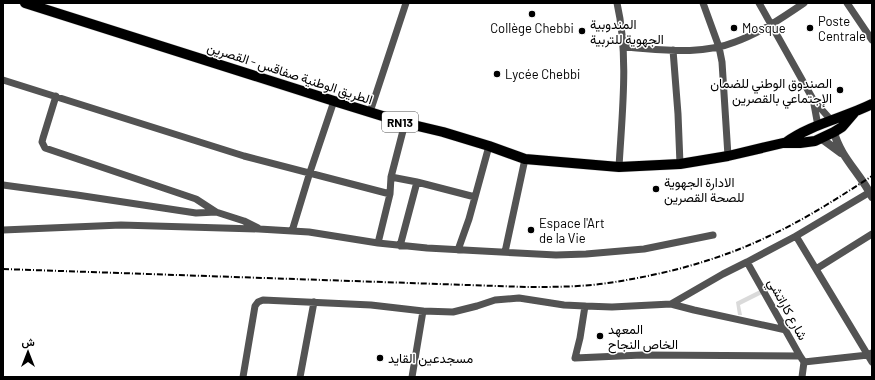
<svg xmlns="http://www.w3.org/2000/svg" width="875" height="380" viewBox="0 0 875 380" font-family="Barlow,Vazirmatn,sans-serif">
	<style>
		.green { fill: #dadada }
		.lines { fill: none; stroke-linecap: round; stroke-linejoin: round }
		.primary-casing { stroke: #dbdbdb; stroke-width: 11 }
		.minor { stroke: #535353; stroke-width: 7 }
		.tertiary { stroke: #535353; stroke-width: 8 }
		.primary { stroke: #000; stroke-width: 10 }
		.rail { stroke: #000; stroke-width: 2; stroke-dasharray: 6 2 1 2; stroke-linecap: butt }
		.poi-dot { fill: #000; stroke: #fff; stroke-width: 1.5 }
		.labels { text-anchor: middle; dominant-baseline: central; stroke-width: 3; stroke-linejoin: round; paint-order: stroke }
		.shield { fill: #fff; stroke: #4c4c4c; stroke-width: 1 }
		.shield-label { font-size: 12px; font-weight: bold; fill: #000 }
		.poi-label { font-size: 13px; fill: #000; stroke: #fff; text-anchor: start }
		.street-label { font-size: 13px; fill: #000; stroke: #fff }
	</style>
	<rect width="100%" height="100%" fill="#fff"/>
	<path class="green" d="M760 290 762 294 740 305 742 315H738L736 302Z"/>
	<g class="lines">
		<g class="primary-casing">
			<path id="primary" d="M25 3 334 101 405 123 443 132 489 146 525 159 619 167 680 164 728 156 783 143H800L815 141 834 132 842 127 854 113
				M785 143C811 124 844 118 872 104"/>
		</g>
		<path class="minor" d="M617 3C629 56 622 113 619 167
			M703 3 719 47 722 62 728 156
			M759 3 814 101 831 120
			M847 3 872 40
			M623 47C659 49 700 56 735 42 760 33 782 18 804 3
			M673 50 678 114 680 164
			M3 80 244 156 390 194 391 177 405 123
			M56 96 43 138 42 142 45 148 196 199 216 212
			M814 104 818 126
			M370 112 406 3
			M391 177 417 182 475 197
			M3 185 77 195 196 213 216 212 244 221 258 228
			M3 230 121 225 259 229 309 232 378 243 427 248 556 255 586 254 644 249 713 235
			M292 231 310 172 334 101
			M796 236 872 362
			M378 243 390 194
			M400 246 417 182
			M458 250 469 219 489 146
			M505 252 525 159
			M747 262 796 236 870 192
			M816 269 872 234
			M671 304 723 274 747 262 800 356
			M786 330 694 310 671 304 612 307 585 306 580 338 575 358 642 355 800 356 804 362 868 355 872 353
			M243 377 255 306 258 302 263 300 371 305 423 311 453 312 477 306 495 300 519 298 564 305 585 306
			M300 377 314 302
			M412 377 423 311
			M802 377 804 362"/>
		<path class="tertiary" d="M834 132C840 157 861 174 872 197
			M822 139 841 153"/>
		<use href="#primary" class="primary"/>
		<path class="rail" d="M3 269 526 287C553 287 581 287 608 283 662 275 717 261 767 237 804 220 838 198 872 176"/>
	</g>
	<g class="poi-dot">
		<circle cx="532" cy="14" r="4"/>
		<circle cx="734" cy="28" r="4"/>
		<circle cx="810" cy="28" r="4"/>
		<circle cx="582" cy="31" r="4"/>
		<circle cx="497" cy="74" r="4"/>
		<circle cx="840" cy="90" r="4"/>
		<circle cx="656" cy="189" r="4"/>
		<circle cx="531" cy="230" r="4"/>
		<circle cx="600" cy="336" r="4"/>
		<circle cx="380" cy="358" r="4"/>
	</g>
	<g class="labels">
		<rect class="shield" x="382" y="112" width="36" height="20" rx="3"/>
		<g class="shield-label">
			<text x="400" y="122">RN13</text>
		</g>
		<g class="poi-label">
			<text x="818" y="21">Poste<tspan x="818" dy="15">Centrale</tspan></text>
			<text x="590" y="24">المندوبية<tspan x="590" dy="15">الجهوية للتربية</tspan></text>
			<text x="532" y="28" text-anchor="middle">Collège Chebbi</text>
			<text x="742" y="28">Mosque</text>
			<text x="505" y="74">Lycée Chebbi</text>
			<text x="832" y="83" text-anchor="end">الصندوق الوطني للضمان<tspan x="832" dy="15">الإجتماعي بالقصرين</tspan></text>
			<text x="664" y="182">الادارة الجهوية<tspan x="664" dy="15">للصحة القصرين</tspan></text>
			<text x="539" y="223">Espace l'Art<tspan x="539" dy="15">de la Vie</tspan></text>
			<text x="608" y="329">المعهد<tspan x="608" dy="15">الخاص النجاح</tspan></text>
			<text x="388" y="358">مسجدعين القايد</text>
		</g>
		<g class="street-label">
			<text transform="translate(290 73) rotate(18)">الطريق الوطنية صفاقس - القصرين</text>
			<text transform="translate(788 309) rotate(61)">شارع كاراتشي</text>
		</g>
	</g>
	<rect width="875" height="380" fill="none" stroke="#000000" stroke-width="8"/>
	<g transform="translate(28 352)" stroke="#ffffff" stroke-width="3" paint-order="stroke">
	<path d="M0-3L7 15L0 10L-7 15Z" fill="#000000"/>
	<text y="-6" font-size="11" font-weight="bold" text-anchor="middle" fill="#000000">ش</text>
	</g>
</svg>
